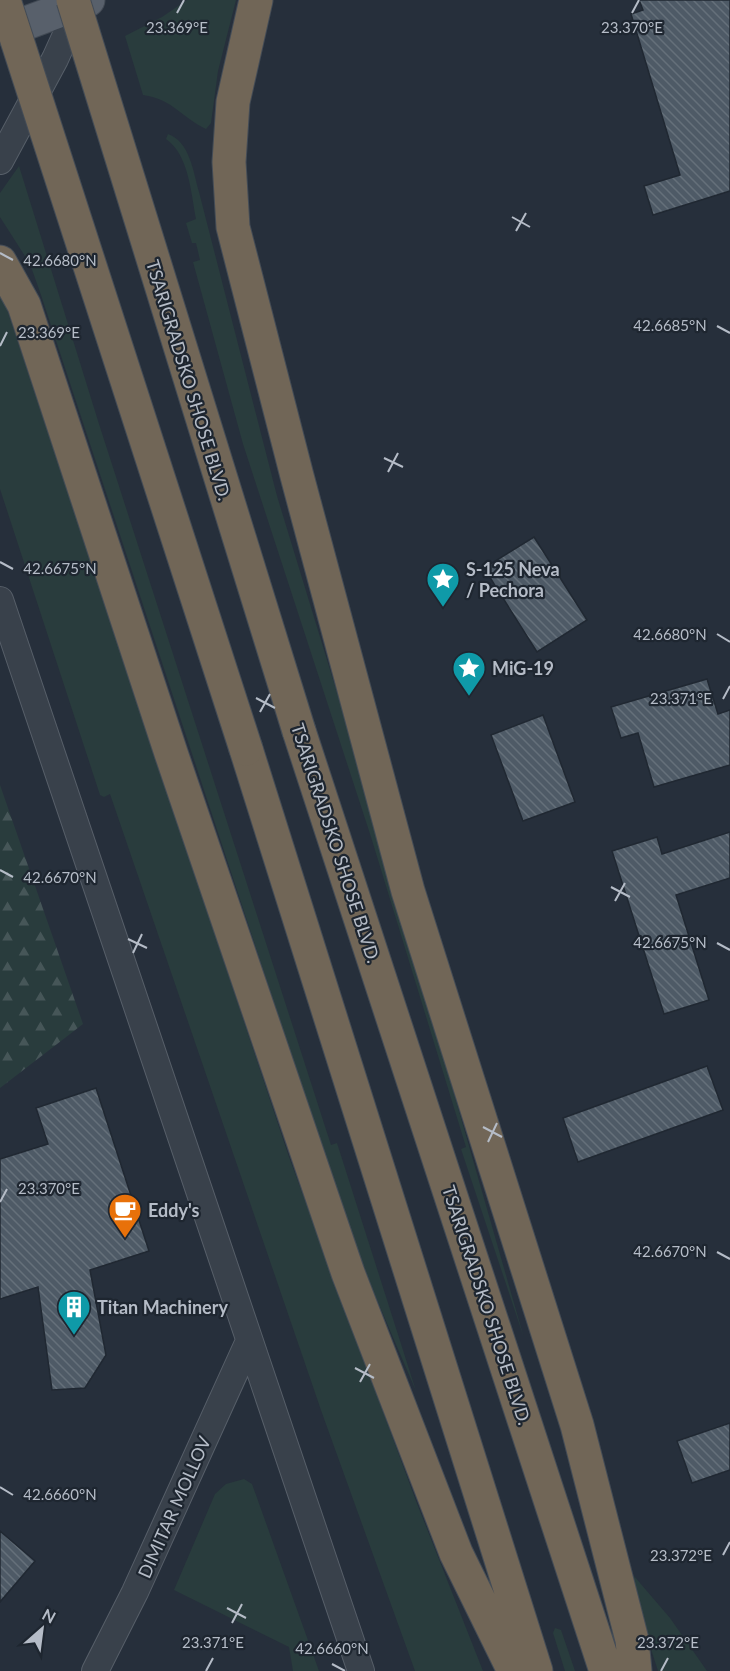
<svg xmlns="http://www.w3.org/2000/svg" width="730" height="1671" viewBox="0 0 730 1671" font-family="Lato,sans-serif">
	<style>
		.green { fill: #293c3d }
		.forest { fill: url(#forest-firs) }
		.building { fill: url(#building-back-hatch); stroke: #202832; stroke-width: 1.5 }
		.lines { fill: none; stroke-linecap: round; stroke-linejoin: round }
		.street-casing { stroke: #575f69; stroke-width: 28 }
		.primary-casing { stroke: #424a54; stroke-width: 35 }
		.highway-casing { stroke: #444c56; stroke-width: 35 }
		.street { stroke: #39414b; stroke-width: 26 }
		.primary { stroke: #58606b; stroke-width: 33 }
		.highway { stroke: #716657; stroke-width: 33 }
		.highway-bridge-casing { stroke: #444c56; stroke-width: 35; stroke-linecap: butt }
		.highway-bridge { stroke: #716657; stroke-width: 33 }
		.ticks { fill: none; stroke: #b5bcc7; stroke-width: 2 }
		.labels { text-anchor: middle; dominant-baseline: central; stroke-width: 4.5; stroke-linejoin: round; paint-order: stroke }
		.street-label { font-size: 18px; fill: #b5bcc7; stroke: #1e2630 }
		.poi-label { font-size: 18px; font-weight: bold; fill: #b5bcc7; stroke: #1e2630; text-anchor: start }
		.ticks-label { font-size: 15px; text-anchor: middle; fill: #b5bcc7; stroke: #1e2630; stroke-width: 4.5; stroke-linejoin: round; paint-order: stroke }
	</style>
	<defs>
		<pattern id="forest-firs" width="22" height="20" patternUnits="userSpaceOnUse" patternTransform="scale(1.5)"><rect width="22" height="20" fill="#293c3d"/><path d="M5 1l3.5 6h-7zM16 11l3.5 6h-7z" fill="#465658"/></pattern>
		<pattern id="building-back-hatch" width="6" height="6" patternUnits="userSpaceOnUse" patternTransform="scale(1.5)"><rect width="6" height="6" fill="#4e5a66"/><path d="M-1 5l2 2M0 0l6 6M5-1l2 2" fill="none" stroke="#65707a"/></pattern>
	</defs>
	<rect width="100%" height="100%" fill="#262f3b"/>
	<path class="green" d="M187 0H236L218 71 211 123 206 129C182 118 173 99 143 95L125 36 162 17Z
		M168 134C190 142 193 171 199 192L277 496 371 804 524 1338 461 1149 466 1147 371 837 243 444 193 262 200 260 196 243H192L186 223 196 219C191 193 189 155 166 139Z
		M19 166 99 424 331 1145 337 1143 416 1391 371 1286 338 1197 41 295 30 264 0 217V193Z
		M0 288 289 1157 416 1501 483 1671H415L322 1413 110 794 104 797 100 795 0 489Z
		M244 1479 252 1484 319 1671H293L289 1647 174 1590 215 1494 226 1484Z
		M634 1576 670 1618 707 1671H658L637 1605Z
		M555 1628 561 1630 575 1671H565L553 1633Z"/>
	<path class="forest" d="M0 785 83 1024 0 1088Z"/>
	<path class="building" d="M639 0H730V191L653 215 644 186 680 175 631 14 643 10Z
		M534 537 587 620 537 652 484 568Z
		M707 679 718 714 730 710V765L654 787 638 733 621 738 611 707Z
		M543 715 575 802 523 821 491 735Z
		M730 832V878L676 895 709 1000 664 1014 612 851 657 837 662 854Z
		M707 1066 723 1110 578 1162 563 1118Z
		M96 1088 149 1251 90 1270 106 1355 85 1388 52 1390 38 1287 0 1299V1159L48 1144 36 1108Z
		M730 1423V1470L692 1483 677 1441Z
		M0 1531 35 1561 0 1602Z"/>
	<g class="lines">
		<g class="street-casing">
			<path id="street" d="M0 161 55 59 80 4
				M0 600 361 1671
				M95 1671 135 1592 249 1341"/>
		</g>
		<g class="primary-casing">
			<path id="primary" d="M0 28 29 22 88 0"/>
		</g>
		<g class="highway-casing">
			<path id="highway" d="M256 0 233 102 229 162 233 227 297 476 408 891 577 1425 632 1640 635 1671
				M0 262 24 305 171 753 348 1273 456 1553 514 1671
				M299 731 606 1671
				M246 749 536 1671"/>
		</g>
		<use href="#street" class="street"/>
		<use href="#primary" class="primary"/>
		<use href="#highway" class="highway"/>
		<g class="highway-bridge-casing">
			<path id="highway-bridge" d="M4 0 246 749
				M73 0 299 731"/>
		</g>
		<use href="#highway-bridge" class="highway-bridge"/>
	</g>
	<path class="ticks" d="M177 13 184 0M632 13 639 0M512 217 530 227M516 231 526 213M0 253 13 260M717 326 730 333M0 346 7 332M384 458 403 467M388 472 398 453M0 562 13 569M717 634 730 642M256 698 275 708M723 699 730 686M260 712 270 694M0 870 13 877M611 887 630 897M615 901 625 883M128 939 147 948M717 943 730 950M133 953 142 934M483 1127 502 1137M488 1142 497 1123M0 1202 7 1189M717 1252 730 1259M355 1368 374 1378M360 1382 370 1364M0 1487 13 1495M723 1555 730 1542M227 1608 246 1618M232 1623 242 1604M332 1664 345 1671M206 1671 213 1658M661 1671 668 1658"/>
	<defs>
		<g id="sight-pin" transform="scale(1.725)"><path d="M0 17L-7.5 6A9.5 9.5 0 1 1 7.5 6Z" fill="#0f9aa8" stroke="#1e2630"/><path d="M0-6L1.8-2.2L6-1.7L2.9 1.2L3.7 5.4L0 3.3L-3.7 5.4L-2.9 1.2L-6-1.7L-1.8-2.2Z" fill="#fff"/></g>
		<g id="cafe-pin" transform="scale(1.725)"><path d="M0 17L-7.5 6A9.5 9.5 0 1 1 7.5 6Z" fill="#e8710a" stroke="#1e2630"/><path d="M-5.5-4.5H6V0H3Q3 3.5 0 3.5H-2.5Q-5.5 3.5-5.5 0ZM3-3.2v2h1.7v-2ZM-6 4.5H4V6H-6Z" fill="#fff"/></g>
		<g id="building-pin" transform="scale(1.725)"><path d="M0 17L-7.5 6A9.5 9.5 0 1 1 7.5 6Z" fill="#0f9aa8" stroke="#1e2630"/><path d="M-4-6H4V6H1V3H-1V6H-4ZM-2.5-4.3h1.7v1.8h-1.7ZM.8-4.3h1.7v1.8H.8ZM-2.5-1h1.7V.8h-1.7ZM.8-1h1.7V.8H.8Z" fill="#fff"/></g>
	</defs>
	<g fill-rule="evenodd">
		<use href="#sight-pin" x="443" y="579"/>
		<use href="#sight-pin" x="469" y="668"/>
		<use href="#cafe-pin" x="125" y="1210"/>
		<use href="#building-pin" x="74" y="1307"/>
	</g>
	<g class="labels">
		<g class="street-label">
			<text transform="translate(189 380) rotate(73)">TSARIGRADSKO SHOSE BLVD.</text>
			<text transform="translate(336 843) rotate(72)">TSARIGRADSKO SHOSE BLVD.</text>
			<text transform="translate(487 1305) rotate(72)">TSARIGRADSKO SHOSE BLVD.</text>
			<text transform="translate(174 1507) rotate(-66)">DIMITAR MOLLOV</text>
		</g>
		<g class="poi-label">
			<text x="466" y="569">S-125 Neva<tspan x="466" dy="21">/ Pechora</tspan></text>
			<text x="492" y="668">MiG-19</text>
			<text x="148" y="1210">Eddy's</text>
			<text x="97" y="1307">Titan Machinery</text>
		</g>
	</g>
	<g class="ticks-label">
		<text x="632" y="33">23.370°E</text>
		<text x="177" y="33">23.369°E</text>
		<text x="60" y="266">42.6680°N</text>
		<text x="670" y="331">42.6685°N</text>
		<text x="49" y="338">23.369°E</text>
		<text x="60" y="574">42.6675°N</text>
		<text x="670" y="640">42.6680°N</text>
		<text x="681" y="704">23.371°E</text>
		<text x="60" y="883">42.6670°N</text>
		<text x="670" y="948">42.6675°N</text>
		<text x="49" y="1194">23.370°E</text>
		<text x="670" y="1257">42.6670°N</text>
		<text x="60" y="1500">42.6660°N</text>
		<text x="681" y="1561">23.372°E</text>
		<text x="213" y="1648">23.371°E</text>
		<text x="668" y="1648">23.372°E</text>
		<text x="332" y="1654">42.6660°N</text>
	</g>
	<g transform="translate(42 1629) rotate(28)" stroke="#1e2630" stroke-width="4.5" paint-order="stroke">
	<path d="M0-4.5L10 22L0 15L-10 22Z" fill="#b5bcc7"/>
	<text y="-9" font-size="16" font-weight="bold" text-anchor="middle" fill="#b5bcc7">N</text>
	</g>
</svg>
